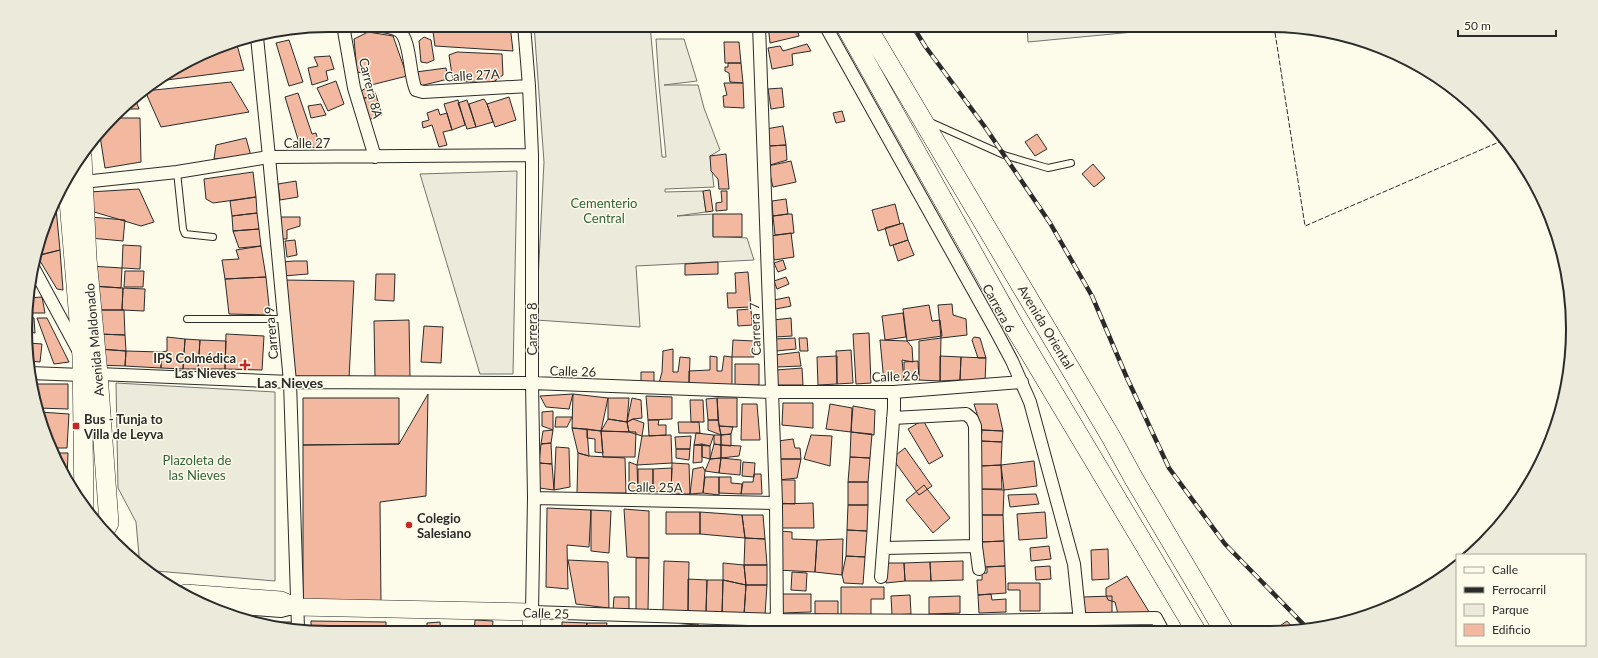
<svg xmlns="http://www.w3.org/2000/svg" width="1598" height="658" viewBox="0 0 1598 658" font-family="Lato,sans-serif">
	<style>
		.green { fill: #ecebdb; stroke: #74746e }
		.building { fill: #f2b8a0; stroke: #2b2b2b }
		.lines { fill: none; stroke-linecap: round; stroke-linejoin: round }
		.lane-casing { stroke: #2b2b2b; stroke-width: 8 }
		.street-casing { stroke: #2b2b2b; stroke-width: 14 }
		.secondary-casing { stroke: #2b2b2b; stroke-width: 18 }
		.primary-casing { stroke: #2b2b2b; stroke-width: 20 }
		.lane { stroke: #fdfbea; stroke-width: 6 }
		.street { stroke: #fdfbea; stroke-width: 12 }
		.secondary { stroke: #fdfbea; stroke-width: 17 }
		.primary { stroke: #fdfbea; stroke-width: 19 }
		.rail-casing { stroke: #2b2b2b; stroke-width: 4.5 }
		.rail { stroke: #fdfbea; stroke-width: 3; stroke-dasharray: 9; stroke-linecap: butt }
		.fence { stroke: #2b2b2b; stroke-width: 1; stroke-dasharray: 5 2; stroke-linecap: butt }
		.poi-dot { fill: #c62828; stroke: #fdfbea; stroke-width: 1.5 }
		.labels { text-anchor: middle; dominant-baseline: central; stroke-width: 3; stroke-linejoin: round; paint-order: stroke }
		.street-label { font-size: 13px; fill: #2b2b2b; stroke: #fdfbea }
		.park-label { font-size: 13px; fill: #34623c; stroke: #fdfbea }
		.poi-label { font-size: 13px; font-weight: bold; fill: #2b2b2b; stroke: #fdfbea; text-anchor: start }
		.neighbourhood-label { font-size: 14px; font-weight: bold; fill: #2b2b2b; stroke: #fdfbea }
		.rim { fill: none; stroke: #2b2b2b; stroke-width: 2 }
	</style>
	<rect width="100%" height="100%" fill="#fdfbea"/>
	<path class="green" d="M534 25H650L662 157H666L659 85 656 39H684L697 81 664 85H698L704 108 720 150 710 156 714 187 665 189V192L703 191 706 212 677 216 713 214V236L747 238 754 260 636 266 640 327 536 320 544 162Z
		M1027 25H1185L1186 27 1028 42Z
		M517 171 513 374H480L420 174Z
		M116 383 275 392V581L144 570 140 567 136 522 118 488Z"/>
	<path class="building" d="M432 25H510L513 51 435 46Z
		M768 25H796L799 36 770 43Z
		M368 32 393 36 407 76 371 85 370 75 357 72 354 39Z
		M424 37 431 40 434 60 427 63 421 62 419 41Z
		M289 40 303 82 289 86 276 43Z
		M724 42H739L741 63H725Z
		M807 44 811 51 792 54 793 65 772 69 768 48 780 46 783 51Z
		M237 45 244 70 159 81 158 79 177 66 218 47Z
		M457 52 502 54 503 75 492 83 453 81 449 55Z
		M330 56 334 69 326 71 328 80 312 85 308 68 318 66 314 57Z
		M728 63H741L743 83 730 82 729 73 725 71V67H728Z
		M446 68 448 79 420 86 416 72Z
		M336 81 344 104 328 111 317 88Z
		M231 82 249 112 161 127 145 91Z
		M724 83H743L744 108 724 107 723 96 727 95Z
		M371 85 376 95 361 99V91Z
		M782 88 784 107 771 109 768 89Z
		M298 93 312 134 316 133 320 148 300 146 285 97Z
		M376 95 382 115 368 120 361 99Z
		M134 96 139 109H122L129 100Z
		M509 97 516 120 495 127 487 104Z
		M484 99 487 104 493 122 476 127 469 104Z
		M458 100 465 125 452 130 444 104Z
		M467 100 476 127 467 129 458 103Z
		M321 104 326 115 311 118 308 106Z
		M438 109 440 115 447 113 452 130 443 132 447 145 439 147 432 125 423 128 422 122 429 120 427 113Z
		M842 111 845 121 836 123 833 113Z
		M114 118H140L141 162 105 168 100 136Z
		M783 126 786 145 769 146 766 129Z
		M1037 134 1047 149 1035 156 1025 142Z
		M246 138 251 156 214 159 216 145Z
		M786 145 787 160 770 165 769 146Z
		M726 154 729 189H719L718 179 711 171 710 156Z
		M791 161 796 182 773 187 768 166Z
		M1093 164 1105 178 1094 187 1082 174Z
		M253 172 256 197 213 203 206 199 204 179Z
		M296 181 298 197 280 200 278 184Z
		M139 189 154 222 141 226 91 211 89 192Z
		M710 190 713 211 706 212 703 191Z
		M721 191H727V210L716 211V203L722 202Z
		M256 197 257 213 232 216 230 201Z
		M786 199 788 214 773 216 772 201Z
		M895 204 900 224 878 231 872 210Z
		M56 208 60 250 35 256 41 231 51 209Z
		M257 213 259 229 233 231 232 216Z
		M713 214H742V237H713Z
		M788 214H792L794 233 775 235 773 216Z
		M91 217 125 220 123 241 90 238Z
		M281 217H300V226L287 230V239H281Z
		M903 223 908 240 890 246 885 228Z
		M259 229 261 246 239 248 233 231Z
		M791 233 794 257 774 260 771 236Z
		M295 240 297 255 287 257 285 241Z
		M908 240 914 255 898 261 893 245Z
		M123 245 141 246 140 269 122 268Z
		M261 246 266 277 225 279 222 260 239 259 236 250Z
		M60 250 63 290 57 289 37 256Z
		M783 260 786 269 778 272 774 263Z
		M294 261H307L308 274 283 276 282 262Z
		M718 262V274L685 275V264Z
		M90 266 122 268 121 288 92 286Z
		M125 271H144L143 287H124Z
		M748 272 751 307 728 308 727 293H736L735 273Z
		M376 274H395L394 301 375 300Z
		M266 277 270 315 229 314 225 279Z
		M786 277 789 284 777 289 774 281Z
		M282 280 354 281 349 378 290 376Z
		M92 286 123 288 122 310H97Z
		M123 288 145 289 144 311 122 310Z
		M42 297 45 313H28V298Z
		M789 297 791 306 776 309 774 300Z
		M952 304 953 315 966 319 967 335 941 338 938 305Z
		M929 305 932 321 940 320 942 336 907 341 903 309Z
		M751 309 752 325 738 326 737 310Z
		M97 310H124L125 335 98 334Z
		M903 313 906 337 885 340 882 316Z
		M29 317 34 318 35 333 29 332Z
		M37 318H47L69 362 54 364Z
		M791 318 792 336 775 337 773 320Z
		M409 320 410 377 375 378 374 321Z
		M424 326 443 327 441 363 421 362Z
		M869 333 871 383 856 384 853 334Z
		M98 334 125 335 126 351 99 349Z
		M226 334 264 336 262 370 225 369Z
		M167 337 185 339 183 369 161 368V352L167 351Z
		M974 337 980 338 986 358H978L972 340Z
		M795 338 796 349 776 351 775 339Z
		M799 338H807L808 351H800Z
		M941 338 940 381 919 380V341Z
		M185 339 200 340 198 369H183Z
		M200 340 226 341 225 369H198Z
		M733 340 754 341V357H732Z
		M880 340 907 341 912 347 913 362 902 360 904 380 884 382Z
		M29 343 42 344 40 362 30 361Z
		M99 349 126 351 125 366 98 365Z
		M673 349V372H678L680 357 690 358 689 384 659 383 662 372 663 351Z
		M851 350 853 383 837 384 836 351Z
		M126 351 161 352V368L125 366Z
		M799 352 801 366 777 367 775 355Z
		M710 356 717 357V371H722L724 356 732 357V386L689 384V371L710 370Z
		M837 356V384L818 385 817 357Z
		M940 356 961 357 960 380 940 381Z
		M961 357 986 358 985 381 960 380Z
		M918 361 919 380H904V362Z
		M735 364H759V385H735Z
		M802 368 803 385H776V370Z
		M641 372H654V384H641Z
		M37 384H68V409L38 408 36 403Z
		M428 394 426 496 380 502 381 605H303V445L399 444Z
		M573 394 569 409 546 407 540 396Z
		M573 394 608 398 601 431 572 428Z
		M646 396 672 397V419L648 420Z
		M303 398H399V444L303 445Z
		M608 398H629L627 422 608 419Z
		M632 398 641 400 642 418 633 419 627 422Z
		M717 398H737V427L719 426Z
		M717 398 718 420H708L706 399Z
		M690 400H703L704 422H691Z
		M783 403H813V428L782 425Z
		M742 404H757L760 440H741Z
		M830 404 852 408 851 432 826 429Z
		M974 404H997L1003 431 982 430Z
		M853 406 875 410 874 435 851 432Z
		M553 411V430L542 426V412Z
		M40 412 69 414 67 448H53Z
		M556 417H572L567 427H555Z
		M608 419 627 422 629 432 601 431Z
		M633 419 644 423 642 436 629 432 627 422Z
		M648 420H659L658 425H666V435L649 436Z
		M708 420H718L721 435 708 430Z
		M923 420 943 456 929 464 908 429Z
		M678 422H699L700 433H679Z
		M719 426 733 427 731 434 721 435Z
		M572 428 587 429 589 456 578 453Z
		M587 429 601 431 603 453 595 452V439L587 438Z
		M553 430 551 443 541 444 543 431Z
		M982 430 1003 431 1002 442 981 441Z
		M601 431 636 432 635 457H603Z
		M851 432 872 434 870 458 850 457Z
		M696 433 714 435 710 446 694 445Z
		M731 434V446L721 445V435Z
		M671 435 672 463 637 465 642 436Z
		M714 435H721V445L714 444Z
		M811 435 832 436 830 466 804 459Z
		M691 436 690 449H676L675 437Z
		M793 439 795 448H800L801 459H779L778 441Z
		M981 441 1002 442 1001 465 981 466Z
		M551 443 552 464 539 463 541 444Z
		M702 444V462L693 463 694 445Z
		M702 444 710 446V459L702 457Z
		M714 444 721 445V458L710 459Z
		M721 445 741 446 739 456 721 458Z
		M556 447 569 448 570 487 554 490Z
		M905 448 932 486 919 495 892 458Z
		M676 449H690L689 460 676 458Z
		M55 453H68L67 483 66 481Z
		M578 453 589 456 625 458 626 493H577Z
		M850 457 870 458 868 482H848Z
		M721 458 741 460 740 475 719 473Z
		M721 458 719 473 705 471 710 459Z
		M779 459H801L797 478 779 480Z
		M1034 461 1037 486 1004 490 1001 465Z
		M629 462 637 465 638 492 629 490Z
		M743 462 755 463 754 477 742 476Z
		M539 463 552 464 554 490 539 488Z
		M672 463 689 464 690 494H671Z
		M1001 465 1002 489H981V466Z
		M703 467 705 471 703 493 690 494 693 469Z
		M672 468 671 491 653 492V469Z
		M638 469H653V492H638Z
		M754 474H761L762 494H741L743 482H753Z
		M705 477H719V495L703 493Z
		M719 477H731V483L742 484 741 494 719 493Z
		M779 480H795V504L778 503Z
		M848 482H868V505H848Z
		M924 485 950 518 933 533 906 500Z
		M981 489 1004 490 1003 515H980Z
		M1036 494 1039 504 1010 507 1008 495Z
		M813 503 814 528H781L780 504Z
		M848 505H868L867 531 847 530Z
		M547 508 591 510 589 547 567 545 568 589 546 587Z
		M624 509 649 511V558L627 557Z
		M591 510 611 511 609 553 591 551Z
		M666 512H700V534H666Z
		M700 512 742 515 745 538 700 534Z
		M1045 512 1047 538 1019 540 1017 514Z
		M742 515H763L765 539 745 538Z
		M980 515H1003L1004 541 981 542Z
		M847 530 867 531 865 557 846 556Z
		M779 531 792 532V539L817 540 815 572 777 570Z
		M745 538 765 539 767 565H744Z
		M843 539 842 575 815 572 817 540Z
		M1004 541 1005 566 982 567 981 542Z
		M1049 546 1051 559 1031 561 1030 548Z
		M1108 549 1109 579 1092 580 1091 550Z
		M846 556 865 557 863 584 844 583 842 575Z
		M636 558H649L648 610H636Z
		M568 560 608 562 609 608 576 604Z
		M664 561 689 562 688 614 663 611Z
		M963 561V580L931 581 930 562Z
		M930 562 931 581H905L904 563Z
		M723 563 744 565 746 585 723 580Z
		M886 563H904L905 581 886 583Z
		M744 565H767V585H746Z
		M1005 566 1006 593 978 595 977 580H982V573H987V567Z
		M1050 566 1051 579 1036 580 1035 567Z
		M792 572 807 573 806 591 791 590Z
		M1127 576 1151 615 1118 614 1115 602 1108 600 1106 595V588Z
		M688 579 707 580 706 612 688 614Z
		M707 580H723L722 615 706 612Z
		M723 580 746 585 744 615H722Z
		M1008 583H1040V611H1020V590H1008Z
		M746 585H767L765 615H744Z
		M841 587H884V599H871V616L841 615Z
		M782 594H811V612L782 613Z
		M991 594 992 600 1006 599V612L979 613 978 595Z
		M910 595 911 614 892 615 891 596Z
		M960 596V613L929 614V597Z
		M1112 596V613H1084L1083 597Z
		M614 597H629V610H613Z
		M815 601H838V615L815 614Z
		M475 620 493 621 492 633H474Z
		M311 621 386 622V633H329L311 630Z
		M1287 621 1295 630H1274Z
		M272 622H292V627L272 624Z
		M440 622 441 633H427V623Z
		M562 622 587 623 586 632H562Z
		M587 623H607L606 632H586Z
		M698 624 699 631 659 632V627Z
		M1026 625 1027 631H999V627Z
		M1105 625V631H1086V626Z
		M1149 626 1150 631H1116V627Z
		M819 627H838V632H819Z
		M838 627H853V632H838Z
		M854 627 885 628V632H854Z
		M1053 627 1058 628V631H1035V629Z
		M917 628H932V631H917Z
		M917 628V631H901V629Z
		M732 629 761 632H732Z
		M732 629V632H714V630Z"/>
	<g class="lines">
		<g class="lane-casing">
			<path id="lane" d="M930 122 1004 155 1024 161 1048 168 1071 163
				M177 172 183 229 185 234 213 237
				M187 319H284"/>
		</g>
		<g class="street-casing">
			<path id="street" d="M343 25 354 88 375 157
				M368 25C377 26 390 25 399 31 411 39 409 76 416 90L423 92 529 86
				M524 25 529 86 532 155V383L534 498 532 612 777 620 972 621 1156 618 1163 631
				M759 25 776 503 777 632
				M825 25 995 329 1012 361 1030 402 1074 564 1081 631
				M257 37 269 157 290 382 298 628
				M83 182 177 172 269 157 532 155
				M33 267 78 350
				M30 373 82 375
				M98 374 290 382 532 383 772 392H894L1022 382
				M893 418 966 414 972 419 975 426 976 546 979 569
				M534 498 776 503
				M884 548 976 546
				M881 577 894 408V392
				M211 606 281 611 297 607"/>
		</g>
		<g class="secondary-casing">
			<path id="secondary" d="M186 593 281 600 297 607 532 612 531 632"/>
		</g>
		<g class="primary-casing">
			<path id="primary" d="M845 25 1016 330 1196 631
				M866 25 1111 437 1134 479 1224 631
				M82 157 87 259 98 374 109 523 104 532
				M68 174V189L82 356 84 507"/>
		</g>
		<use href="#lane" class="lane"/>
		<use href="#street" class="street"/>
		<use href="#secondary" class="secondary"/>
		<use href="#primary" class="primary"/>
		<g class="rail-casing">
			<path id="rail" d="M912 25 925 46 985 127 1050 223 1092 296 1127 378 1169 468 1225 544 1309 630"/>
		</g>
		<use href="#rail" class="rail"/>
		<path class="fence" d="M1274 26 1305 226 1506 139"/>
	</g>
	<g class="poi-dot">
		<path d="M243 359h4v4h4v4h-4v4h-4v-4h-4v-4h4z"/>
		<rect x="72" y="422" width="8" height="8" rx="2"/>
		<circle cx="409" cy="525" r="4"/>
	</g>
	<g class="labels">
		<g class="street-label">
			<text transform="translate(472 75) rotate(-3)">Calle 27A</text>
			<text transform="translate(371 88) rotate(76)">Carrera 8A</text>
			<text x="307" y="143">Calle 27</text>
			<text transform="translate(999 308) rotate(61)">Carrera 6</text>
			<text transform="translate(1046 327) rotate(59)">Avenida Oriental</text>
			<text transform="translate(532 329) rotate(-90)">Carrera 8</text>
			<text transform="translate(755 329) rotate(-92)">Carrera 7</text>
			<text transform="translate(271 333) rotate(-95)">Carrera 9</text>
			<text transform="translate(94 340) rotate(-95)">Avenida Maldonado</text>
			<text transform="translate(573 371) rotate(2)">Calle 26</text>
			<text transform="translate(895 376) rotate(-2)">Calle 26</text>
			<text transform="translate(655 487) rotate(1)">Calle 25A</text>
			<text transform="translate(546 613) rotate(2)">Calle 25</text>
		</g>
		<g class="park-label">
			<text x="604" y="203">Cementerio<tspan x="604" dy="15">Central</tspan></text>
			<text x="197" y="460">Plazoleta de<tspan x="197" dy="15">las Nieves</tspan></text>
		</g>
		<g class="poi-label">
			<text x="236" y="358" text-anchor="end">IPS Colmédica<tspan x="236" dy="15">Las Nieves</tspan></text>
			<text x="84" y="419">Bus - Tunja to<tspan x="84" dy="15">Villa de Leyva</tspan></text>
			<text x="417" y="518">Colegio<tspan x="417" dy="15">Salesiano</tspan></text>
		</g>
		<g class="neighbourhood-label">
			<text x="290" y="382">Las Nieves</text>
		</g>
	</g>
	<path d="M0 0H1598V658H0ZM329 32H1269A297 297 0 0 1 1566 329V329A297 297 0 0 1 1269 626H329A297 297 0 0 1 32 329V329A297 297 0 0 1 329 32Z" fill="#eceadb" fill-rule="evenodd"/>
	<path class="rim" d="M329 32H1269A297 297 0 0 1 1566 329V329A297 297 0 0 1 1269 626H329A297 297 0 0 1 32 329V329A297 297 0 0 1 329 32Z"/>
	<rect x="1456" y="554" width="130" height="92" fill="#fdfbea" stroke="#a9a89e"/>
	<rect x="1464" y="567" width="20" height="6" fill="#fdfbea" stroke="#a9a89e"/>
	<text x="1492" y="574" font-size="12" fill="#2b2b2b">Calle</text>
	<rect x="1464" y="587" width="20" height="6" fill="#2b2b2b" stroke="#a9a89e"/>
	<text x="1492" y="594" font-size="12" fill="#2b2b2b">Ferrocarril</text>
	<rect x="1464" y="604" width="20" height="12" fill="#ecebdb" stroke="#a9a89e"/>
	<text x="1492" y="614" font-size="12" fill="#2b2b2b">Parque</text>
	<rect x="1464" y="624" width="20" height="12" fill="#f2b8a0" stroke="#a9a89e"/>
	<text x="1492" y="634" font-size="12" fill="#2b2b2b">Edificio</text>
	<path d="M1458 30v6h98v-6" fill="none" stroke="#2b2b2b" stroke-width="2"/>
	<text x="1464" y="30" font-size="12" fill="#2b2b2b" stroke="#fdfbea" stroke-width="3" paint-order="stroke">50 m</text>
</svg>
